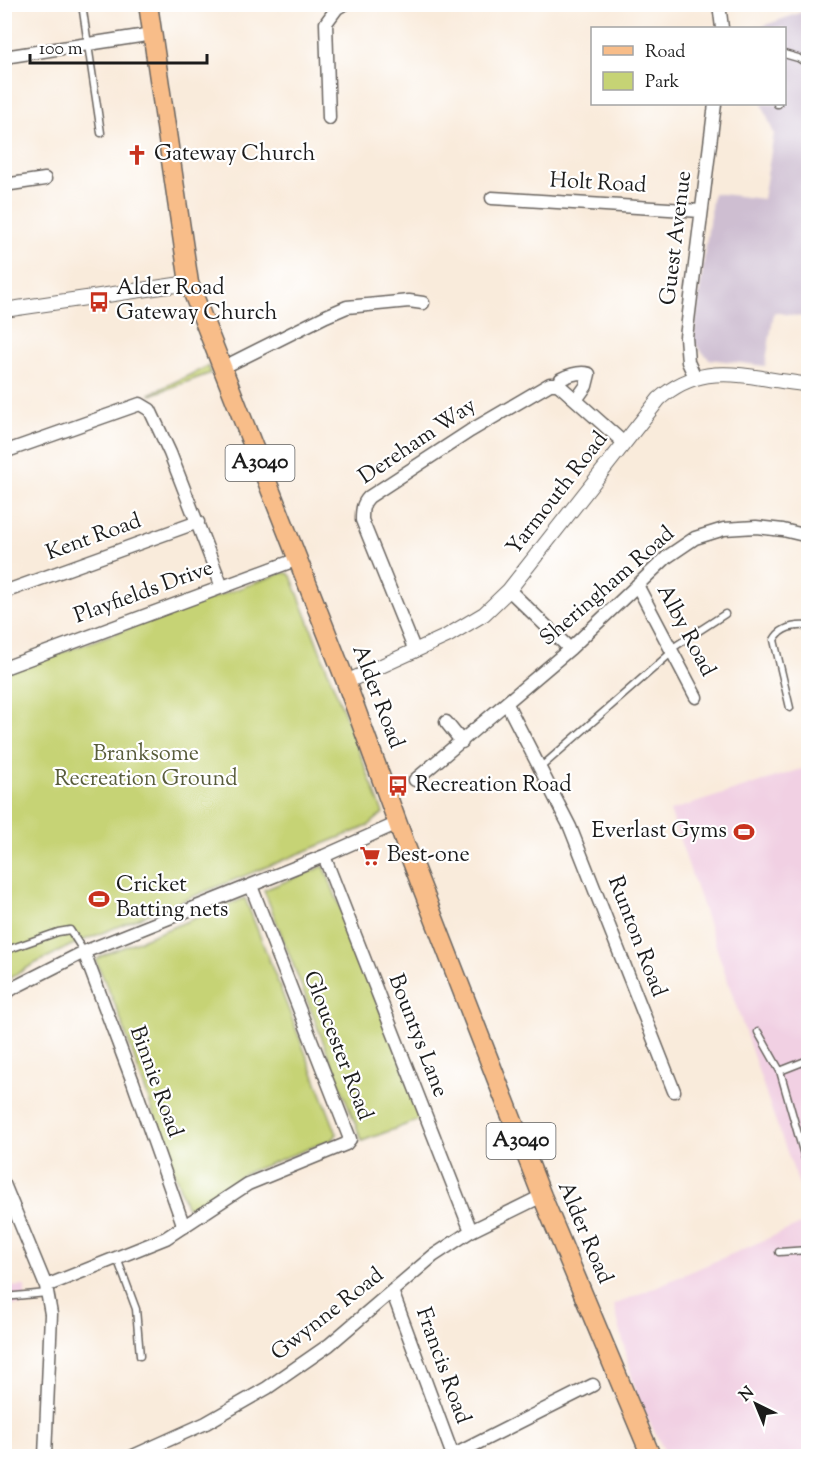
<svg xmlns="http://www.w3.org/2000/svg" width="813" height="1461" viewBox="0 0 813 1461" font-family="'Sorts Mill Goudy',serif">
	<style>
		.built { fill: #f1d0e3 }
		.industrial { fill: #cebed1 }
		.green { fill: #c6d375; stroke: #717848; stroke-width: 1.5 }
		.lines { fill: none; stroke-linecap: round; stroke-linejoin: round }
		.service-casing { stroke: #69645f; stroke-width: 9 }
		.minor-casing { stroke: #69645f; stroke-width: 15 }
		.tertiary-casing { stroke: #69645f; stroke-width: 16 }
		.primary-casing { stroke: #69645f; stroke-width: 21 }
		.service { stroke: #fff; stroke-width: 6 }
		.minor { stroke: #fff; stroke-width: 12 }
		.tertiary { stroke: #fff; stroke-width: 14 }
		.primary { stroke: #f8bd89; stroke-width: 18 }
		.labels { text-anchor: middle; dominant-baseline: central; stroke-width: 4.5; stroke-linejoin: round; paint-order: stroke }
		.shield { fill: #fff; stroke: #606060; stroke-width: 1.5 }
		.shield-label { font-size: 21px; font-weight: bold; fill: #1c1c1c }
		.poi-label { font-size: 22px; fill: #1c1c1c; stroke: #fff; text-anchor: start }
		.street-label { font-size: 22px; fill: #1c1c1c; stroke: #fff }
		.park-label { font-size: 22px; fill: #585c3b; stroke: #fff }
	</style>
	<rect width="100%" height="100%" fill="#fff"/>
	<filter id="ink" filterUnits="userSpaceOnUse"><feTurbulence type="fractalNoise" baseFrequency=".0167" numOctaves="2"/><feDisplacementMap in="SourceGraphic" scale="12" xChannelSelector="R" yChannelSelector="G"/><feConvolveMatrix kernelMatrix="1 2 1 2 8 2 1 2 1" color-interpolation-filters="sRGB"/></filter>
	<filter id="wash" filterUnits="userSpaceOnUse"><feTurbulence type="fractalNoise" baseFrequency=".008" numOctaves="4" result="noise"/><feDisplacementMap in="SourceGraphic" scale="24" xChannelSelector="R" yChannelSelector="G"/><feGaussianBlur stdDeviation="1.35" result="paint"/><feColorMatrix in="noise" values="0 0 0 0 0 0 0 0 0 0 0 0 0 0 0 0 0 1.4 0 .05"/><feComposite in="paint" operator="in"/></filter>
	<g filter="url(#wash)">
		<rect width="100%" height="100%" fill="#f9ebdb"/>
		<path class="built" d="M808 767V1209L773 1114 670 811Z
			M808 1221V1456H667L637 1398 614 1305Z
			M25 1286V1305L5 1306 4 1287Z"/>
		<path class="industrial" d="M808 10V318L774 312 765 366 709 359 693 342 713 193 763 199 774 134 762 104H784V28H757Z"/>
		<path class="green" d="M208 366 211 373 151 395 150 394Z
			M282 573H288L291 576 383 813 368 826 72 945 32 965 5 981V673Z
			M324 866 422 1116 416 1121 362 1141 264 890Z
			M245 898 337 1134 333 1139 246 1173 191 1209 186 1206 118 1012 96 961 101 956Z"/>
	</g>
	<g filter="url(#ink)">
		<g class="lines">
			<g class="service-casing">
				<path id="service" d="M82 4 101 133
					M784 54 798 58 808 64
					M777 104H778
					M671 649 725 614
					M790 708 774 640C781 627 794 625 808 626
					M540 768 672 652
					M4 951 58 932 70 930 84 952
					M758 1032 780 1071 808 1169
					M780 1071 808 1060
					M779 1252 808 1250
					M117 1258 136 1309 140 1356
					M4 1297 47 1293"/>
			</g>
			<g class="minor-casing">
				<path id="minor" d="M719 4 722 28
					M4 57 153 34
					M329 118 326 23 337 8 344 4
					M4 185 45 179
					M492 198 701 211
					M222 368 326 316 347 307 409 301 423 303
					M695 377 688 362 686 337 715 104
					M560 386 561 379C569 375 579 371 589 374L586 386 576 400
					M4 452 140 404 150 410 170 453 222 587
					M637 585 696 697
					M509 590 570 649
					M4 592 198 522
					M415 651 362 520C362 511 362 504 369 497L470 431 550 384H557L560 386 624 443
					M4 668 298 559
					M507 704 570 827 674 1091
					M446 722 462 742
					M415 780 570 649 667 557 695 538 724 529 756 527 783 530 808 536
					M324 856 471 1231
					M84 952 133 1082 184 1227
					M4 994 15 987 84 952 324 856 398 823
					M4 1184 46 1286 51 1314 45 1456
					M46 1286 166 1238 248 1184 346 1144 350 1139 251 886
					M392 1291 453 1456
					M133 1456 206 1423 267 1388 329 1345 433 1256 471 1231 542 1196
					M452 1456 593 1385"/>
			</g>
			<g class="tertiary-casing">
				<path id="tertiary" d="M4 310 189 283
					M346 682 447 636 484 614 509 590 659 399C691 371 722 371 762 378 777 381 793 382 808 385"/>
			</g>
			<g class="primary-casing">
				<path id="primary" d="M148 4 189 283 346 682 407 849 542 1196 651 1456"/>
			</g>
			<use href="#service" class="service"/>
			<use href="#minor" class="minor"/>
			<use href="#tertiary" class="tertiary"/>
			<use href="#primary" class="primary"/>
		</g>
	</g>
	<defs>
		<g id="church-bare" transform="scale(1.62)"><path d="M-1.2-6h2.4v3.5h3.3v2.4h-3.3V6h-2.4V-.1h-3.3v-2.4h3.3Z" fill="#c8321e" stroke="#fff" stroke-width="2.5" paint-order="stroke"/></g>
		<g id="bus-bare" transform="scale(1.62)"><path d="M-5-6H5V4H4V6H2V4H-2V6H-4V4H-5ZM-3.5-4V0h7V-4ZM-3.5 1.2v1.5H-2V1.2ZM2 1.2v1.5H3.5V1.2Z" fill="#c8321e" stroke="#fff" stroke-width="2.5" paint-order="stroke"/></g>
		<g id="stadium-bare" transform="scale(1.62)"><path d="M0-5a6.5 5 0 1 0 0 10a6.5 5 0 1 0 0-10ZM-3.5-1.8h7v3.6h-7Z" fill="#c8321e" stroke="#fff" stroke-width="2.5" paint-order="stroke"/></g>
		<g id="supermarket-bare" transform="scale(1.62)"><path d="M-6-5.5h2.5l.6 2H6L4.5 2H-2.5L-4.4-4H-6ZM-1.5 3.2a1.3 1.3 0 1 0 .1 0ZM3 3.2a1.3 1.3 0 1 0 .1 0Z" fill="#c8321e" stroke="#fff" stroke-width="2.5" paint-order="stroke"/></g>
	</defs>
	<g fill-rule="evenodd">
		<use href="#church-bare" x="137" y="155"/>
		<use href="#bus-bare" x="99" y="302"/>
		<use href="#bus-bare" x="398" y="786"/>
		<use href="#stadium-bare" x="744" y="832"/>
		<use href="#supermarket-bare" x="370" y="856"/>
		<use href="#stadium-bare" x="99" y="899"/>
	</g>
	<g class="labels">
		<g class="shield">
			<rect x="225.5" y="445" width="69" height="36" rx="4.5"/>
			<rect x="486.5" y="1123" width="69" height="36" rx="4.5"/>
		</g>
		<g class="shield-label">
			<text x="260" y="463">A3040</text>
			<text x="521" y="1141">A3040</text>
		</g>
		<g class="poi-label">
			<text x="154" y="155">Gateway Church</text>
			<text x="116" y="289">Alder Road<tspan x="116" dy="25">Gateway Church</tspan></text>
			<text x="415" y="786">Recreation Road</text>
			<text x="727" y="832" text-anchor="end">Everlast Gyms</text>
			<text x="387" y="856">Best-one</text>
			<text x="116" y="886">Cricket<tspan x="116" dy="25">Batting nets</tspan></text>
		</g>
		<g class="street-label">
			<text transform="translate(598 184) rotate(3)">Holt Road</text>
			<text transform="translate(677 238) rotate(-83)">Guest Avenue</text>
			<text transform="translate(418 442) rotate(-34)">Dereham Way</text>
			<text transform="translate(558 494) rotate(-52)">Yarmouth Road</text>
			<text transform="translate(94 538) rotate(-20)">Kent Road</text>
			<text transform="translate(608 587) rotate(-41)">Sheringham Road</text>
			<text transform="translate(144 593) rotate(-20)">Playfields Drive</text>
			<text transform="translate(685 631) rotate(62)">Alby Road</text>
			<text transform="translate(377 697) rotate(69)">Alder Road</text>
			<text transform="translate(636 937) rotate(69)">Runton Road</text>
			<text transform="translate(417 1036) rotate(69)">Bountys Lane</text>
			<text transform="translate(337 1046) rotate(69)">Gloucester Road</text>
			<text transform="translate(155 1082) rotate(70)">Binnie Road</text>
			<text transform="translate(584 1233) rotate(67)">Alder Road</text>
			<text transform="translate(328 1315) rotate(-38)">Gwynne Road</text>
			<text transform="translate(442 1366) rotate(70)">Francis Road</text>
		</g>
		<g class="park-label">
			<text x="146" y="755">Branksome<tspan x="146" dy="25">Recreation Ground</tspan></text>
		</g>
	</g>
	<rect width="813" height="1461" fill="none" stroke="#fff" stroke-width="24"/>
	<rect x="591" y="27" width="195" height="78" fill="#ffffff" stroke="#a4a4a4" stroke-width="1.5"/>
	<rect x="603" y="46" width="30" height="9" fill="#f8bd89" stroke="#a4a4a4" stroke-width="1.5"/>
	<text x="645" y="57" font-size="18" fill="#1c1c1c">Road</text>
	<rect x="603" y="72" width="30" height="18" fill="#c6d375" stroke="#a4a4a4" stroke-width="1.5"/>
	<text x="645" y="87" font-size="18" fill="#1c1c1c">Park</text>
	<g transform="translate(756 1404) rotate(317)" stroke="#ffffff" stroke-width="4.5" paint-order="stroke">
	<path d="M0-4.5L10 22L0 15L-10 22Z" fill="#1c1c1c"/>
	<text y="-9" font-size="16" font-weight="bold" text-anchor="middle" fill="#1c1c1c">N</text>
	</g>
	<path d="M30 54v9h177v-9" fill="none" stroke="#1c1c1c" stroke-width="3"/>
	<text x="39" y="54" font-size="18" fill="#1c1c1c" stroke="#ffffff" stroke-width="4.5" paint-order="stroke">100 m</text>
</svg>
